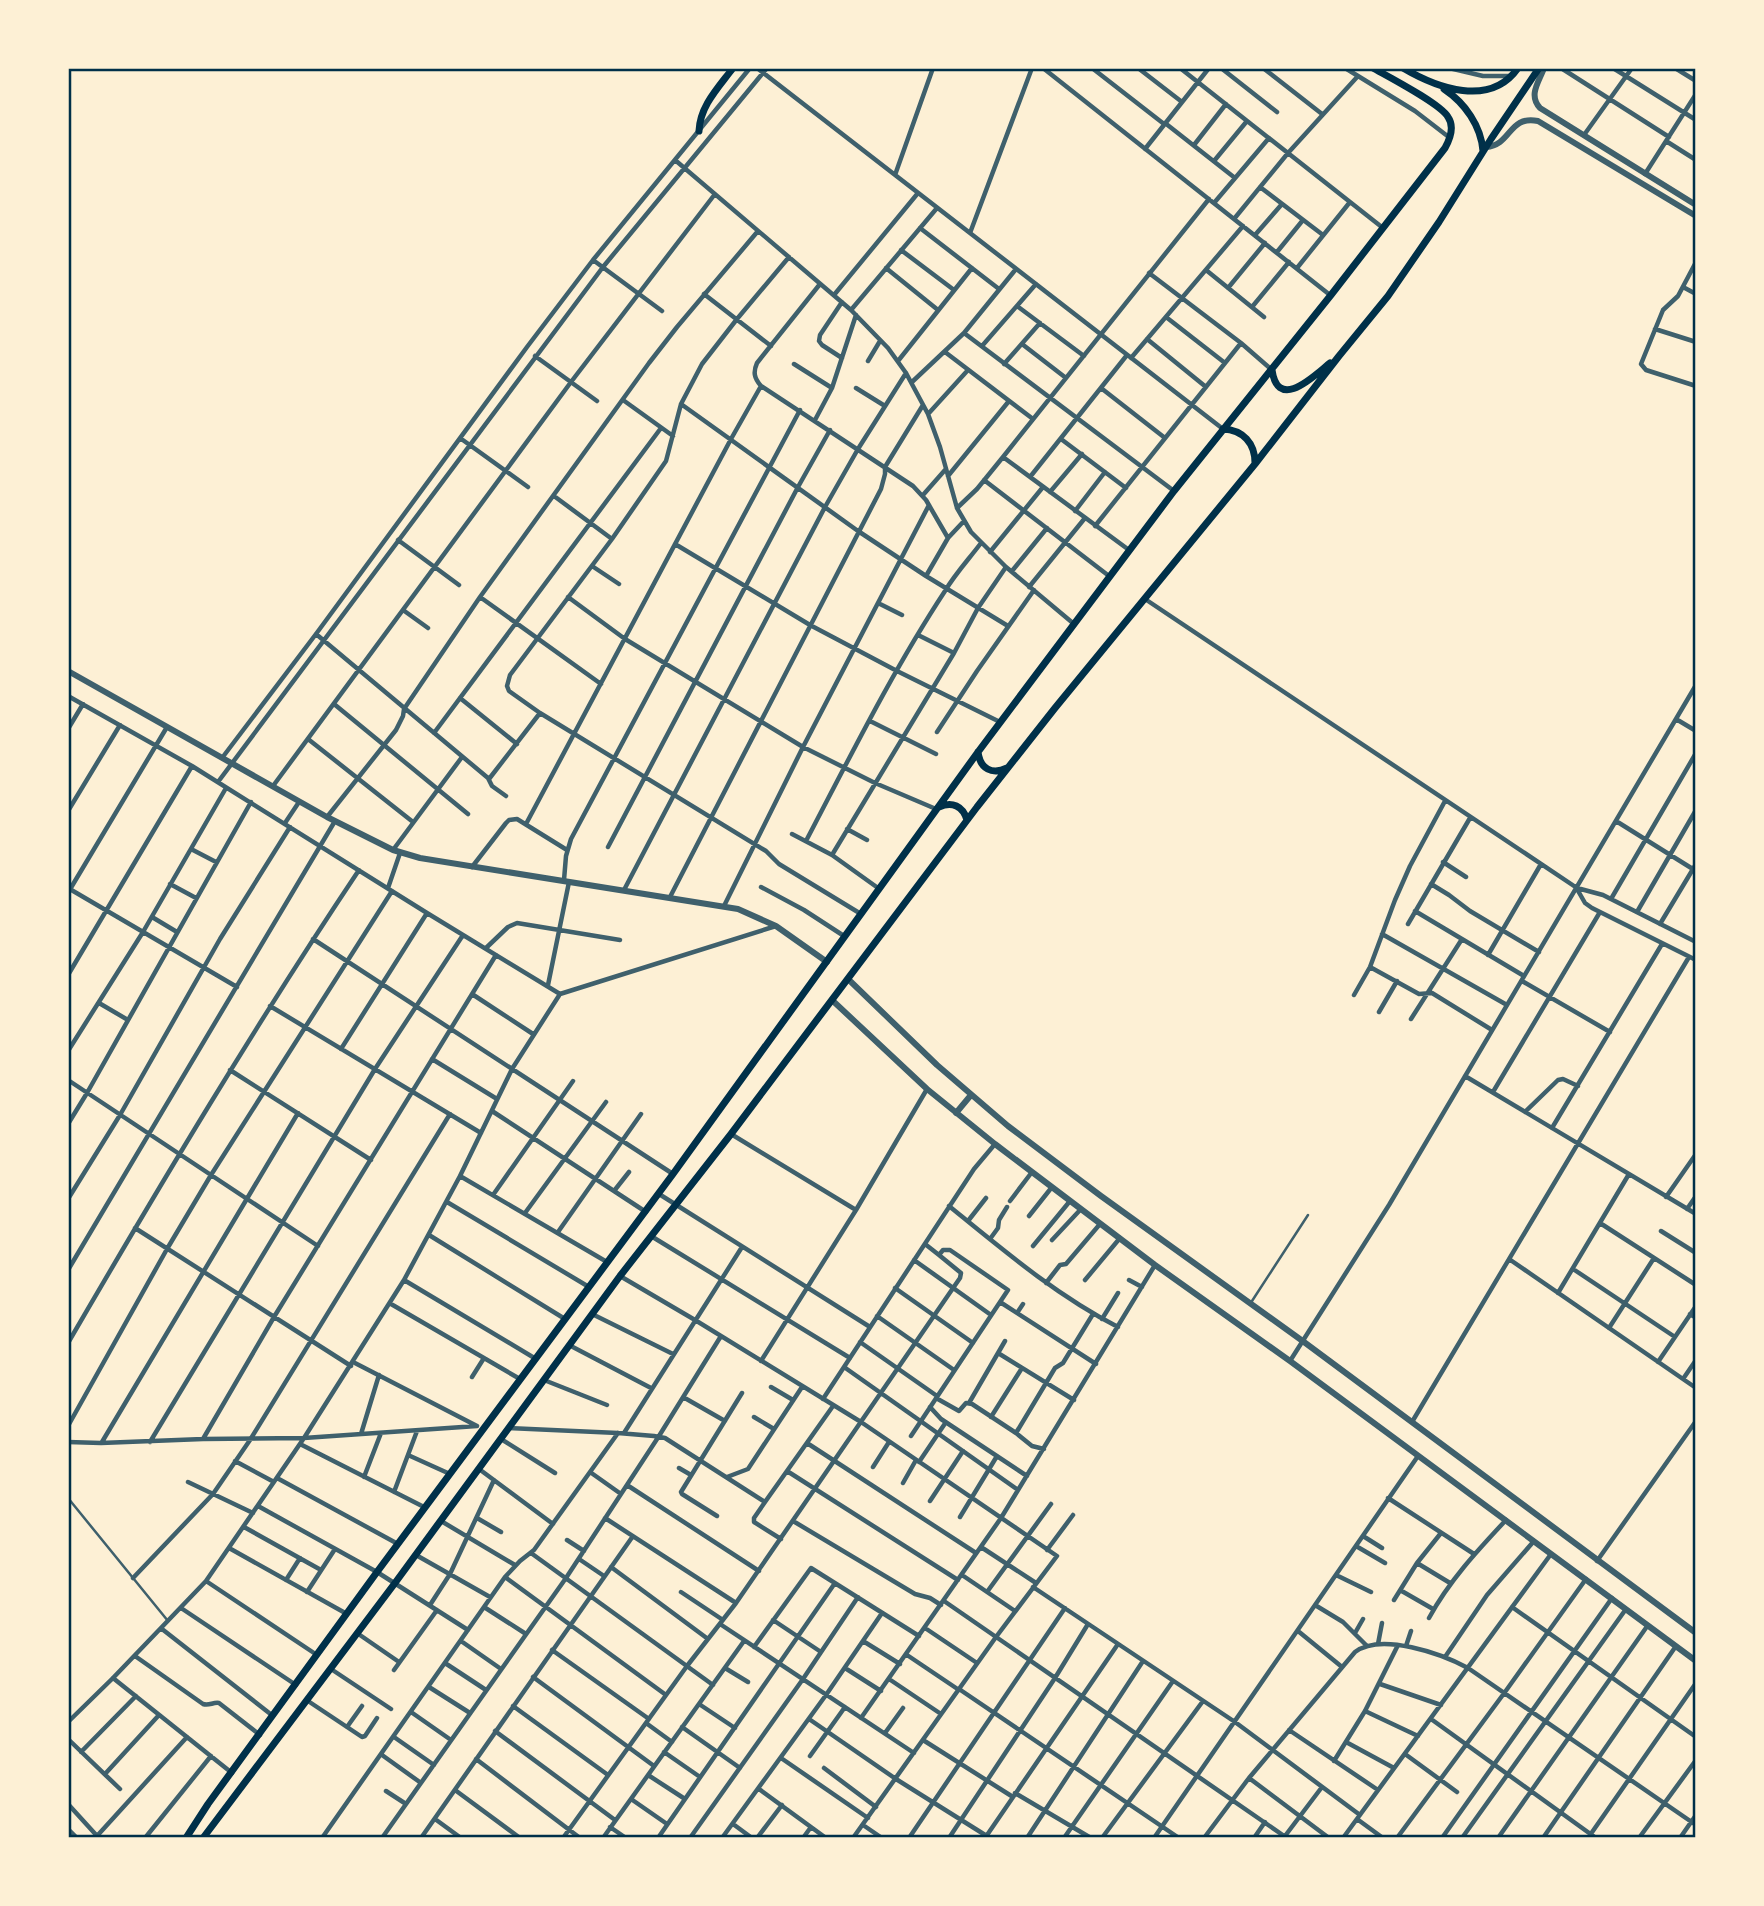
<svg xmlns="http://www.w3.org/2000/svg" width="1764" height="1906" viewBox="0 0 1764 1906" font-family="Barlow,sans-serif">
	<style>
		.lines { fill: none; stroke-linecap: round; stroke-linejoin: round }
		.service { stroke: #3f606c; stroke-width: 2.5 }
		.minor { stroke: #3f606c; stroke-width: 4.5 }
		.tertiary { stroke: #3f606c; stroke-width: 6 }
		.secondary { stroke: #003049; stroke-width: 7 }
		.neatline { fill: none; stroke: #003049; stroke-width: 2.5 }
	</style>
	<rect width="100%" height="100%" fill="#fdf0d5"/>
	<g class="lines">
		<path class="service" d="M1252 1301 1308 1215
			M68 1498 168 1621"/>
		<path class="minor" d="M757 68 1223 429
			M1043 68 1330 295
			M1092 68 1164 124
			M1138 68 1182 102
			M1180 68 1383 228
			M1221 68 1277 112
			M1263 68 1322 114
			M1345 68 1415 111 1450 138
			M1449 68 1483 76H1510
			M1561 68 1669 137
			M1613 68 1696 120
			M1675 68 1696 81
			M1165 123 1235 178
			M1584 135 1632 68
			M1666 141 1696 160
			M1194 145 1226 104
			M1145 149 1209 68
			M675 160 851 310 888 348 906 373 928 414 940 447 957 508 971 532 1006 567 1074 624
			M1214 161 1247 121
			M1645 174 1696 94
			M895 175 933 68
			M1260 187 1323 235
			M1214 203 1269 138
			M1234 219 1288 153 1358 76
			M920 228 999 289
			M970 233 1032 68
			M1255 235 1282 204
			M901 250 954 290
			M1277 252 1303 220
			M789 257 737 319 702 364 681 404 666 461 612 539 510 675 507 686 509 691 540 713 766 851 779 864 861 914
			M593 260 662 311
			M1696 262 1678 296 1663 310 1641 364 1646 370 1696 386
			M886 268 938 310
			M1297 268 1350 202
			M1206 270 1264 317
			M1149 273 1241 343 1272 370
			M820 284 757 363C753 372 754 378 761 386L913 486 926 500 948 538
			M1683 287 1696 294
			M1228 288 1265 243
			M704 294 771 346
			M834 295 918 193
			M842 302 820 335 819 341 822 345 842 358
			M1017 306 1084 356
			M1252 307 1289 262
			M851 310 937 208
			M1166 317 1225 363
			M1655 329 1696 342
			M964 333 1174 491
			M1147 339 1206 387
			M1022 344 1066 378
			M982 346 1036 284
			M945 352 1033 419
			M535 356 597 401
			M1131 358 1243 226
			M868 361 880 341
			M898 361 972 268
			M794 364 832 388
			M1004 364 1040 323
			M912 382 964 333 1016 269
			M856 388 885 406
			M1101 388 1165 438
			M623 400 673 436
			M681 404 858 531 926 576 1008 626
			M929 413 968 370
			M815 420 832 388 856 315
			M460 438 528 487
			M1061 439 1126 488
			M1003 457 1129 550
			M948 476 1009 401
			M1030 477 1127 355
			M984 480 1109 576
			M1050 492 1082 454
			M923 495 945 470
			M554 496 612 539
			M957 508 977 489 1003 457 1209 199
			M1075 511 1105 472
			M1095 526 1241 343
			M398 540 459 585
			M675 544 810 625 897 671 1000 722
			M990 552 1043 487
			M592 566 619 584
			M1012 571 1047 528
			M926 576 948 538 964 521
			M1029 587 1085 518
			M480 597 601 684
			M568 597 625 639 803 747 875 783 936 809
			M1145 599 1577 888 1603 895 1696 942
			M878 603 902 615
			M403 610 428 628
			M316 634 488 778 492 786 506 796
			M918 635 954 653
			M68 696 192 766 427 913 560 994
			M460 698 517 744
			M334 704 468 814
			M1676 719 1696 731
			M870 721 936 754
			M68 729 83 704
			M937 732 977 671 1034 590
			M434 733 661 428
			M308 739 413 822
			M222 758 316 634 527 347 593 260 750 68
			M489 779 540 713
			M218 782 603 267 767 68
			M273 786 571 382 715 194
			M68 811 120 725
			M327 817 396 730 403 716 404 709 480 597 649 363 677 327 758 231
			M1616 821 1696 871
			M285 823 299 802
			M526 824 731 439 761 386
			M847 829 867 840
			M792 834 832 855 878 888
			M806 841C850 757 893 670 945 591 955 574 969 559 981 543
			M608 847 798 487 830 430
			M191 849 216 862
			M393 850 462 757
			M832 855 954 653 978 608 1006 567
			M1443 862 1466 877
			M472 867 506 823 509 820 517 819 567 850
			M564 880 566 856 571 839 800 410
			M170 884 196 898
			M1431 884 1449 895 1470 911 1539 952
			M761 887 804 910 844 936
			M68 888 237 987
			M388 888 400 853
			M1577 889 1585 903 1592 908 1696 960
			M624 890 825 507 858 449 906 373
			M69 891 167 727
			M670 897 881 489 885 474V467L923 405
			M1611 899 1696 753
			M724 906 803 747 929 505
			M1415 911 1524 976
			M1637 912 1696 810
			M152 917 177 932
			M1408 924 1470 818
			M1660 924 1696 864
			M1382 934 1507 1005
			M313 939 673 1174
			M486 948 508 927 517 923 620 940
			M1488 955 1541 864
			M1370 967 1419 994 1432 993 1492 1030
			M68 975 192 766
			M1522 981 1610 1032
			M548 985 569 882
			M472 994 533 1034
			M560 994 776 926
			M1354 995 1370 967 1395 900 1410 866 1445 801
			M99 1003 128 1020
			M270 1006 481 1133
			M1379 1012 1397 981
			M1411 1019 1462 939
			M341 1049 427 913
			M68 1051 143 932 226 788
			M432 1059 497 1099
			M230 1070 371 1160
			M1465 1076 1696 1214
			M68 1080 318 1246
			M1493 1092 1600 912
			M492 1111 646 1212
			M1525 1112 1558 1080 1563 1079 1578 1086
			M68 1124 87 1093 251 802
			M1552 1128 1662 944
			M731 1134 856 1210
			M460 1176 607 1262
			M614 1191 629 1172
			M659 1194 870 1327
			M493 1195 573 1081
			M1666 1197 1696 1154
			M68 1199 120 1115 220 939 290 827
			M1010 1201 1032 1172
			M447 1202 589 1287
			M949 1206C1003 1250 1056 1295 1118 1327
			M1687 1209 1696 1196
			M525 1213 606 1102
			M1029 1216 1052 1187
			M968 1221 986 1198
			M1600 1223 1696 1285
			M135 1228 351 1366
			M1661 1231 1696 1253
			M558 1232 641 1114
			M429 1235 565 1319
			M651 1236 850 1358
			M990 1239 998 1228 999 1220 1007 1207
			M1052 1240 1081 1209
			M1033 1246 1070 1201
			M1509 1259 1696 1388
			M914 1260 991 1315
			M1573 1269 1675 1337
			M68 1270 335 821
			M620 1276 695 1320 861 1422 1057 1556 996 1637 853 1838
			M404 1280 536 1359
			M1085 1280 1120 1238
			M1129 1280 1142 1287
			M1046 1283 1060 1265 1066 1264 1100 1224
			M895 1288 973 1343
			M1558 1293 1629 1174
			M1000 1302 1096 1364
			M391 1304 520 1379
			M1017 1313 1023 1304
			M592 1314 673 1354
			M1690 1314 1696 1318
			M877 1316 954 1370
			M1102 1319 1118 1293
			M1609 1328 1654 1258
			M860 1342 937 1396
			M68 1343C161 1183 256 1024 359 870
			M569 1345 651 1388
			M998 1353 1074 1400
			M761 1361 856 1210 927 1089
			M1290 1361 1389 1205 1696 685
			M353 1362 477 1426
			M1658 1362 1696 1306
			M844 1367 1018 1490
			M472 1377 484 1358
			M1683 1379 1696 1360
			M544 1380 607 1405
			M771 1387 793 1400
			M683 1397 725 1421
			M936 1398 959 1411 966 1403 972 1404 1016 1433 1032 1446 1044 1449
			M823 1399 974 1169 995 1144
			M969 1403 1005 1341
			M930 1407 941 1419 1027 1476
			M754 1417 774 1429
			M991 1417 1022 1368
			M1412 1422 1689 957
			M68 1426 167 1249 211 1175 392 891
			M508 1428 618 1433 654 1436 665 1438 765 1502 754 1518V1522L781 1539
			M624 1433 742 1247
			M1016 1433 1055 1368 1063 1363 1093 1314
			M361 1434 379 1375
			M911 1436 1008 1290 950 1250H943L939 1255 925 1244
			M203 1439 274 1317 496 955
			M501 1439 555 1473
			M68 1442 101 1443 203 1439 304 1438 477 1426
			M102 1442 298 1113
			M150 1442 375 1069 463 935
			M807 1443 976 1553
			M300 1444 424 1507
			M408 1455 450 1474
			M235 1461 274 1482
			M919 1462 946 1422
			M873 1467 889 1442
			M679 1468 691 1475
			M479 1469 553 1524
			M787 1471 958 1580
			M590 1472 621 1494
			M364 1477 381 1433
			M727 1477 748 1469 802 1387
			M277 1478 398 1544
			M188 1482 253 1513
			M903 1483 916 1460
			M627 1485 759 1571
			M394 1492 417 1431
			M1388 1498 1474 1554
			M930 1501 963 1451
			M765 1502 833 1406
			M258 1506 377 1572 468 1630
			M717 1516 682 1494 681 1492 742 1393
			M960 1517 997 1456
			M477 1518 501 1532
			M605 1518 736 1603
			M441 1521 515 1565
			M793 1521 915 1594 930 1598 941 1605
			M244 1527 321 1570
			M1363 1536 1382 1548
			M567 1540 584 1551
			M1356 1546 1385 1563
			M981 1547 1036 1583
			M229 1548 347 1614
			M1047 1550 1073 1515
			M531 1553 713 1685
			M416 1555 490 1597
			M579 1559 604 1576
			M1597 1561 1696 1421
			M1417 1563 1450 1583
			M611 1567 708 1639
			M962 1575 1015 1611
			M1336 1575 1371 1592
			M505 1577 666 1695
			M133 1578 213 1494 250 1440 450 1114
			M286 1580 300 1558
			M206 1581 317 1655
			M1033 1587 1235 1722 1360 1815
			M1400 1590 1433 1609
			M307 1592 335 1549
			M681 1592 723 1620
			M987 1592 1051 1504
			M1394 1600 1417 1563 1441 1533
			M944 1601 1287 1838
			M430 1605 450 1574 494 1480
			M1315 1605 1343 1622 1366 1645
			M484 1607 526 1634
			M1512 1607 1696 1737
			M181 1608 296 1685
			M1429 1618C1449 1581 1477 1551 1506 1520
			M773 1620 821 1652
			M720 1624 914 1753
			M925 1628 977 1663
			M162 1629 273 1716
			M1298 1631 1342 1667
			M357 1633 399 1662
			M1355 1633 1363 1619
			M461 1641 501 1669
			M863 1641 900 1664
			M1378 1644 1382 1623
			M1406 1646 1411 1631
			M754 1647 811 1568 919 1636
			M552 1650 649 1719
			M907 1655 959 1690
			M135 1656 203 1704C209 1706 213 1702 219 1703L260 1735
			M1445 1657 1487 1595 1534 1541
			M445 1663 486 1690
			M725 1668 748 1682
			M845 1668 881 1691
			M331 1669 391 1709
			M394 1670 437 1610
			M533 1677 654 1766
			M113 1678 232 1773
			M889 1679 941 1714
			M1380 1684 1441 1705
			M429 1687 470 1713
			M959 1689 1179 1838
			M308 1701 362 1737 365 1736 377 1718
			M699 1704 735 1728
			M513 1706 608 1775
			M1365 1711 1418 1736
			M411 1712 451 1740
			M861 1718 1001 1518 1155 1265
			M809 1719 896 1779 990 1838
			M1431 1719 1596 1838
			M68 1722 113 1678 206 1581 304 1438 404 1280 460 1176 512 1069 560 994
			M646 1723 672 1742
			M347 1727 362 1706
			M682 1727 740 1768
			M1289 1730 1378 1790
			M495 1731 615 1820
			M885 1733 903 1708
			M394 1737 434 1765
			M68 1739 120 1789
			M923 1740 1013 1797
			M1346 1742 1394 1768
			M81 1752 136 1696
			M664 1752 700 1777
			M1405 1754 1457 1792
			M382 1755 421 1783
			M810 1756 845 1707
			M781 1758 868 1818
			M476 1759 580 1838
			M1334 1761 1365 1711 1398 1645
			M824 1768 876 1807
			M105 1774 159 1715
			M648 1775 685 1799
			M1249 1778 1329 1838
			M759 1789 826 1838
			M455 1790 520 1838
			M386 1791 406 1804
			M1015 1793 1091 1838
			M631 1799 667 1824
			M68 1804 98 1837
			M435 1819 461 1838
			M1357 1819 1383 1838
			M733 1824 752 1838
			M863 1825 882 1838
			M610 1827 626 1838
			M68 1829 77 1838
			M97 1836 187 1737
			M1285 1836 1322 1787
			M145 1838 211 1756
			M322 1838 505 1577 520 1561 534 1550 618 1433
			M382 1838 566 1578 659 1436 721 1336
			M421 1838 633 1536
			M563 1838 687 1666 736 1603 960 1278 961 1273 939 1255
			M603 1838 744 1641
			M658 1838 835 1583
			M690 1838 803 1679 858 1597
			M722 1838 826 1695 882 1613
			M757 1838 782 1805
			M803 1838 811 1827
			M909 1838 1065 1608
			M949 1838 1055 1678 1088 1624
			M985 1838 1118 1644
			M1027 1838 1143 1661
			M1064 1838 1173 1681
			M1102 1838 1203 1701
			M1154 1838 1418 1456
			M1204 1838 1249 1778 1355 1652C1381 1632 1442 1654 1468 1668L1696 1825
			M1254 1838 1265 1822
			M1343 1838 1551 1554
			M1397 1838 1505 1692 1586 1579
			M1442 1838 1612 1598
			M1462 1838 1626 1609
			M1498 1838 1648 1625
			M1543 1838 1676 1646
			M1588 1838 1696 1683
			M1639 1838 1696 1760
			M1680 1838 1696 1815"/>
		<path class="tertiary" d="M1544 68C1539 82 1528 95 1540 108L1696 205
			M1486 147C1512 145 1508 115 1538 121L1696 216
			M68 671 327 817 393 850 420 858 738 909 776 926 827 962
			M848 979 937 1065 1008 1126 1101 1196 1304 1342 1696 1633
			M833 1001 927 1089 995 1144 1155 1265 1290 1361 1696 1661
			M956 1113 971 1095"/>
		<path class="secondary" d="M1403 68C1437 88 1490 108 1518 68
			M1444 89C1465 103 1481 126 1483 151
			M699 131C700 106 718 88 733 68
			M1272 370C1278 412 1314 376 1330 363
			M1223 429C1243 430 1255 443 1255 463
			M978 752C980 769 992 775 1007 768
			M939 807C952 801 963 806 967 820
			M186 1838 208 1804 377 1572 673 1174 978 752 1174 491 1331 295 1445 148C1450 139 1455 127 1448 117 1441 104 1389 77 1373 68
			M203 1838 395 1583 620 1276 731 1134 977 807 1055 708 1255 464 1339 356 1388 296 1439 222 1491 139 1539 68"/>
	</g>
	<rect width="1764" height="1906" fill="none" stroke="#fdf0d5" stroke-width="140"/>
	<rect x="70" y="70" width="1624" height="1766" class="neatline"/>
</svg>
